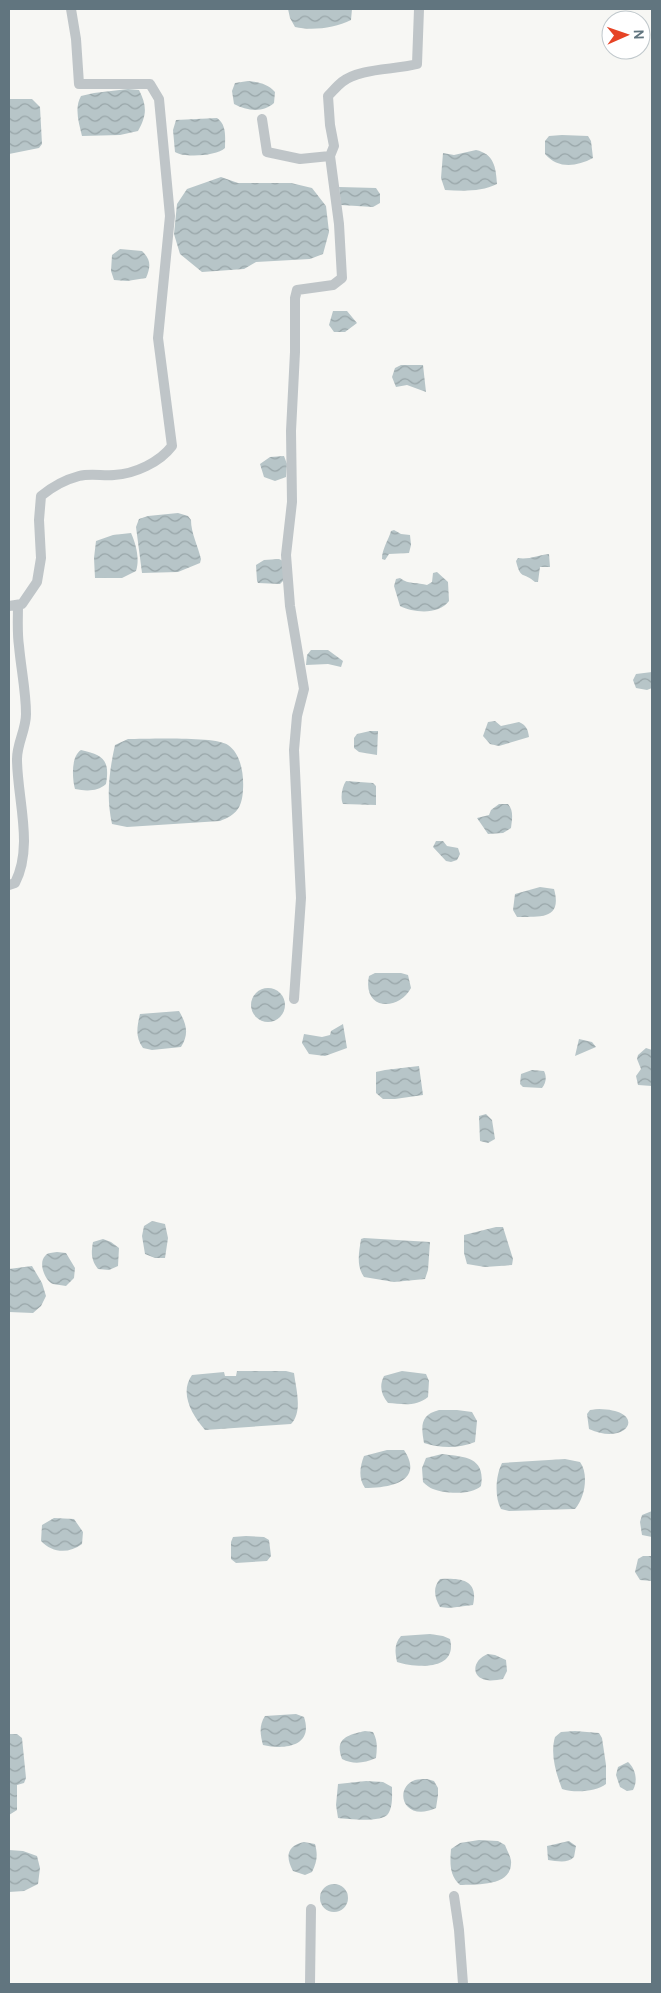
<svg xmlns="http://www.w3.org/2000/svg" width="661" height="1993" viewBox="0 0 661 1993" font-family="Cabin,sans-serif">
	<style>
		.water { fill: url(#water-waves) }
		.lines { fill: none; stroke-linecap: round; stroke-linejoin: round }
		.minor { stroke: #bfc5c8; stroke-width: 10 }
	</style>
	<defs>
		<pattern id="water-waves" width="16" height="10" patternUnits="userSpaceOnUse" patternTransform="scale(1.25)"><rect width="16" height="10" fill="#b7c5c8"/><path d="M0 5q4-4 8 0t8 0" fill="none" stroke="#98a5a8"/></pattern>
	</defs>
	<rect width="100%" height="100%" fill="#f7f7f4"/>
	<path class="water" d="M288 9H352L351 20C335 28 312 31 295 27L290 18Z
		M248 81C259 82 268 84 275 92L274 103C263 113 247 111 234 104L232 91 235 83Z
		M128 89 139 90C147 106 147 115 138 131L120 135 82 136C79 123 74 108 81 96L94 93Z
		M9 99H32L40 107 42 144 39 148 9 154Z
		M217 118C227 125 225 137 225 148 217 156 184 158 175 152L173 130 176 120Z
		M562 135 588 136 591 141 593 158C576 167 558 169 545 154V141L549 136Z
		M476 150C494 154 496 167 497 184 481 192 463 191 445 190L441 178 443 153 454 155Z
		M221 177 238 183H291L312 188 326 206 329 232 323 254 310 259 256 262 244 269 202 272 180 254 174 234 177 204 187 189Z
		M339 187 376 188 380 194V203L373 207 341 205Z
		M120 249 142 251C151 260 151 266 146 278L127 281 114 280 111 271 112 255Z
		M333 311H347L357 323 345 332H334L329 325Z
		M401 365H423L426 392 407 385 396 387 392 377 395 368Z
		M284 456 287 464 286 477 275 481 264 477 260 464 270 457Z
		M178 513 188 516 191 520C191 533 198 546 201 559L200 563 178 572 142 573 136 527 139 519 148 516Z
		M394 530 401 534 410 535 411 545 409 553 389 554 385 560 382 559C382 549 388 541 391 531Z
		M131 533C136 544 140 559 136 571L122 578H95L94 558 96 541 113 535Z
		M549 554 550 567H540L538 582H535C523 571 521 581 516 561L518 558C528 560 539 555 549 554Z
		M279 559 283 561 284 580 280 584 258 583 257 581 256 565 264 560Z
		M437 572 448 582 449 601C439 615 414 613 400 606L394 586 396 579 400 578C409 585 418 582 427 585L432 582 433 573Z
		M311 650H328L343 661 341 667 328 664 306 665 307 655Z
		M652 672V688L647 690 636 688 633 680 636 674Z
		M495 721 501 726 519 722C526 725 528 729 529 737L499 746 490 744 483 736 488 722Z
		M370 731H378L377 755 359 752 354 748V738L357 734Z
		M128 739C146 739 216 736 228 745 241 754 244 774 243 790 242 808 236 815 220 821L127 827 112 824C106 797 109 772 115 745Z
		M81 750C104 755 110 761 106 784 97 792 86 791 75 789 72 778 71 756 81 750Z
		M346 781 373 783 376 786V805L343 804C340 798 342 787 346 781Z
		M499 804H508C514 811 512 819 511 828L503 833 488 834 477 818 489 815 491 810Z
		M436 841H443L447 846 458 848 460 854 457 860 451 862 446 861 433 847Z
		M540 887 554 889C563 921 538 916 517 917L513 910 515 894Z
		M375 973H401L408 975 411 988C398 1012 362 1010 369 976Z
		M251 1005a17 17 0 1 1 34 0a17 17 0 1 1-34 0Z
		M179 1011C187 1025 189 1034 181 1047L152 1050 143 1048C135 1037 137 1027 140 1014Z
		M343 1024 347 1048 325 1056 309 1054 302 1043 304 1034 322 1037 330 1035 331 1031Z
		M579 1039 592 1042 596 1047 575 1056Z
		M646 1048 652 1050V1086L638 1085 636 1076 641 1069 637 1059 638 1055Z
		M419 1066 423 1095 395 1099H383L376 1093V1072L385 1070Z
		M532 1070 544 1071C547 1077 546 1083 542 1088L523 1087 520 1084 521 1074Z
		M486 1114 492 1120 495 1139 488 1143 480 1141 479 1116Z
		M152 1221 165 1224 168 1238 165 1258H155L145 1254 142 1236 144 1226Z
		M496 1227H503L513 1259 512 1265 485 1267 467 1264 464 1253V1235Z
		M364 1238 430 1242 428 1270 425 1279 394 1282 364 1277C356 1266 359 1252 361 1239Z
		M103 1239 111 1242 119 1248 118 1266 109 1270 98 1269C91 1260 91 1253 93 1242Z
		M57 1252 66 1253 75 1268 74 1278 66 1286C62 1285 57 1285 53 1284 45 1281 38 1263 45 1256 48 1252 52 1253 57 1252Z
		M32 1266 42 1283 46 1296 41 1306 33 1313 9 1312V1269Z
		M237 1371H286L294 1373C296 1389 303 1412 291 1424L205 1430C192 1415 179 1393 192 1375L224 1372 225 1376H236Z
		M402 1371 426 1374 429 1381 428 1397C416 1407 402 1404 388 1403 381 1394 379 1386 384 1376Z
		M599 1409C649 1410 628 1447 589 1429L587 1414 590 1410Z
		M439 1410H457L472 1412 477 1421 475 1442C458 1449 440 1448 424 1443 421 1426 420 1415 439 1410Z
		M387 1450H404C425 1482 389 1488 365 1488 358 1478 360 1466 364 1456Z
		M442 1454C463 1457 486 1456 481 1486 472 1495 445 1494 433 1489 430 1488 426 1485 423 1482L422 1468 426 1458Z
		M565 1459 580 1462C589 1474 585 1498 575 1509L509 1511 501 1509C494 1496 496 1475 502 1463Z
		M652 1511V1537L642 1535 640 1522 642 1515Z
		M54 1518 74 1519 83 1532 82 1544C69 1554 52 1553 41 1541L42 1525Z
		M246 1536 264 1537 269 1540 271 1556 267 1561 236 1563 231 1559V1542L233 1537Z
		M643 1556H652V1581L640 1580 635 1572 638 1559Z
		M440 1579C460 1578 479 1579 473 1605L449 1608 440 1607C435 1598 432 1588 440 1579Z
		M430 1634 443 1636 450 1639C458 1671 416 1668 397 1662 395 1652 394 1644 401 1636Z
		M488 1654 495 1655 506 1660 507 1671 503 1679C498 1680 491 1681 486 1680 470 1677 473 1659 488 1654Z
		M296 1714 304 1717C314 1747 284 1750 263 1745 260 1734 259 1725 265 1716Z
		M365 1731 373 1732C378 1741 377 1749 376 1758 364 1763 354 1765 342 1759 334 1738 348 1735 365 1731Z
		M575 1731 599 1733 602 1738 606 1765V1784C596 1792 574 1793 562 1789 556 1773 550 1754 555 1737L561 1732Z
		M9 1734H17L22 1738 26 1778 24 1783 17 1785V1810L9 1815Z
		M628 1762C636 1769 638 1781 633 1790L627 1791 620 1787 616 1775 618 1767Z
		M427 1779 434 1781 438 1788V1795L436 1808C403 1823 393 1788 415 1780 418 1779 423 1779 427 1779Z
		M366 1781 383 1782 392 1787C392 1796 393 1806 388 1814 382 1823 348 1819 338 1818L336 1805 338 1784Z
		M479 1840 498 1841 505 1845C507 1851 512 1858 511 1864 510 1887 475 1884 460 1885 449 1875 450 1862 451 1849L460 1843Z
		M569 1841 576 1846 574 1857C567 1864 557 1861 548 1860L547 1846Z
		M304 1842 315 1844C318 1855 317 1862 312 1872L305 1875 293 1871C285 1856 287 1846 304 1842Z
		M9 1850 23 1851 37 1856 40 1868 38 1884 24 1891 9 1892Z
		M320 1898a14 14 0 1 1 28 0a14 14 0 1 1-28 0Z"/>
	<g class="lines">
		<path class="minor" d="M262 119 267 152 300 159 330 156 334 146 330 125 328 96C333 91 337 86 342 82 359 68 395 70 417 64L419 9
			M9 606 22 604 37 582 41 558 39 520 41 496C53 486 64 480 79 476 90 473 103 476 114 475 135 474 160 462 172 446L158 338 170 216 159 99 150 84H79L76 39 71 9
			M9 885 15 883C34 846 17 798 17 759 17 743 26 730 26 714 26 691 21 669 19 646 17 633 18 618 18 605
			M294 999 301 898 294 750 297 716 304 689 290 606 286 555 292 502 291 431 295 352V298L297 290 333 285 342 278 339 224 330 156
			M454 1896 459 1930 463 1984
			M310 1984 311 1909"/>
	</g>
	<rect width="661" height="1993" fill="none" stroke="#61757f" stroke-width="20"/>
	<g transform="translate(626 35) rotate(88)"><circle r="24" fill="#ffffff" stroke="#c0c8cc"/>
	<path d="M0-4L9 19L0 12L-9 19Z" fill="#e64325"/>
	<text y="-8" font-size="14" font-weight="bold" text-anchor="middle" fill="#61757f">N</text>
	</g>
</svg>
